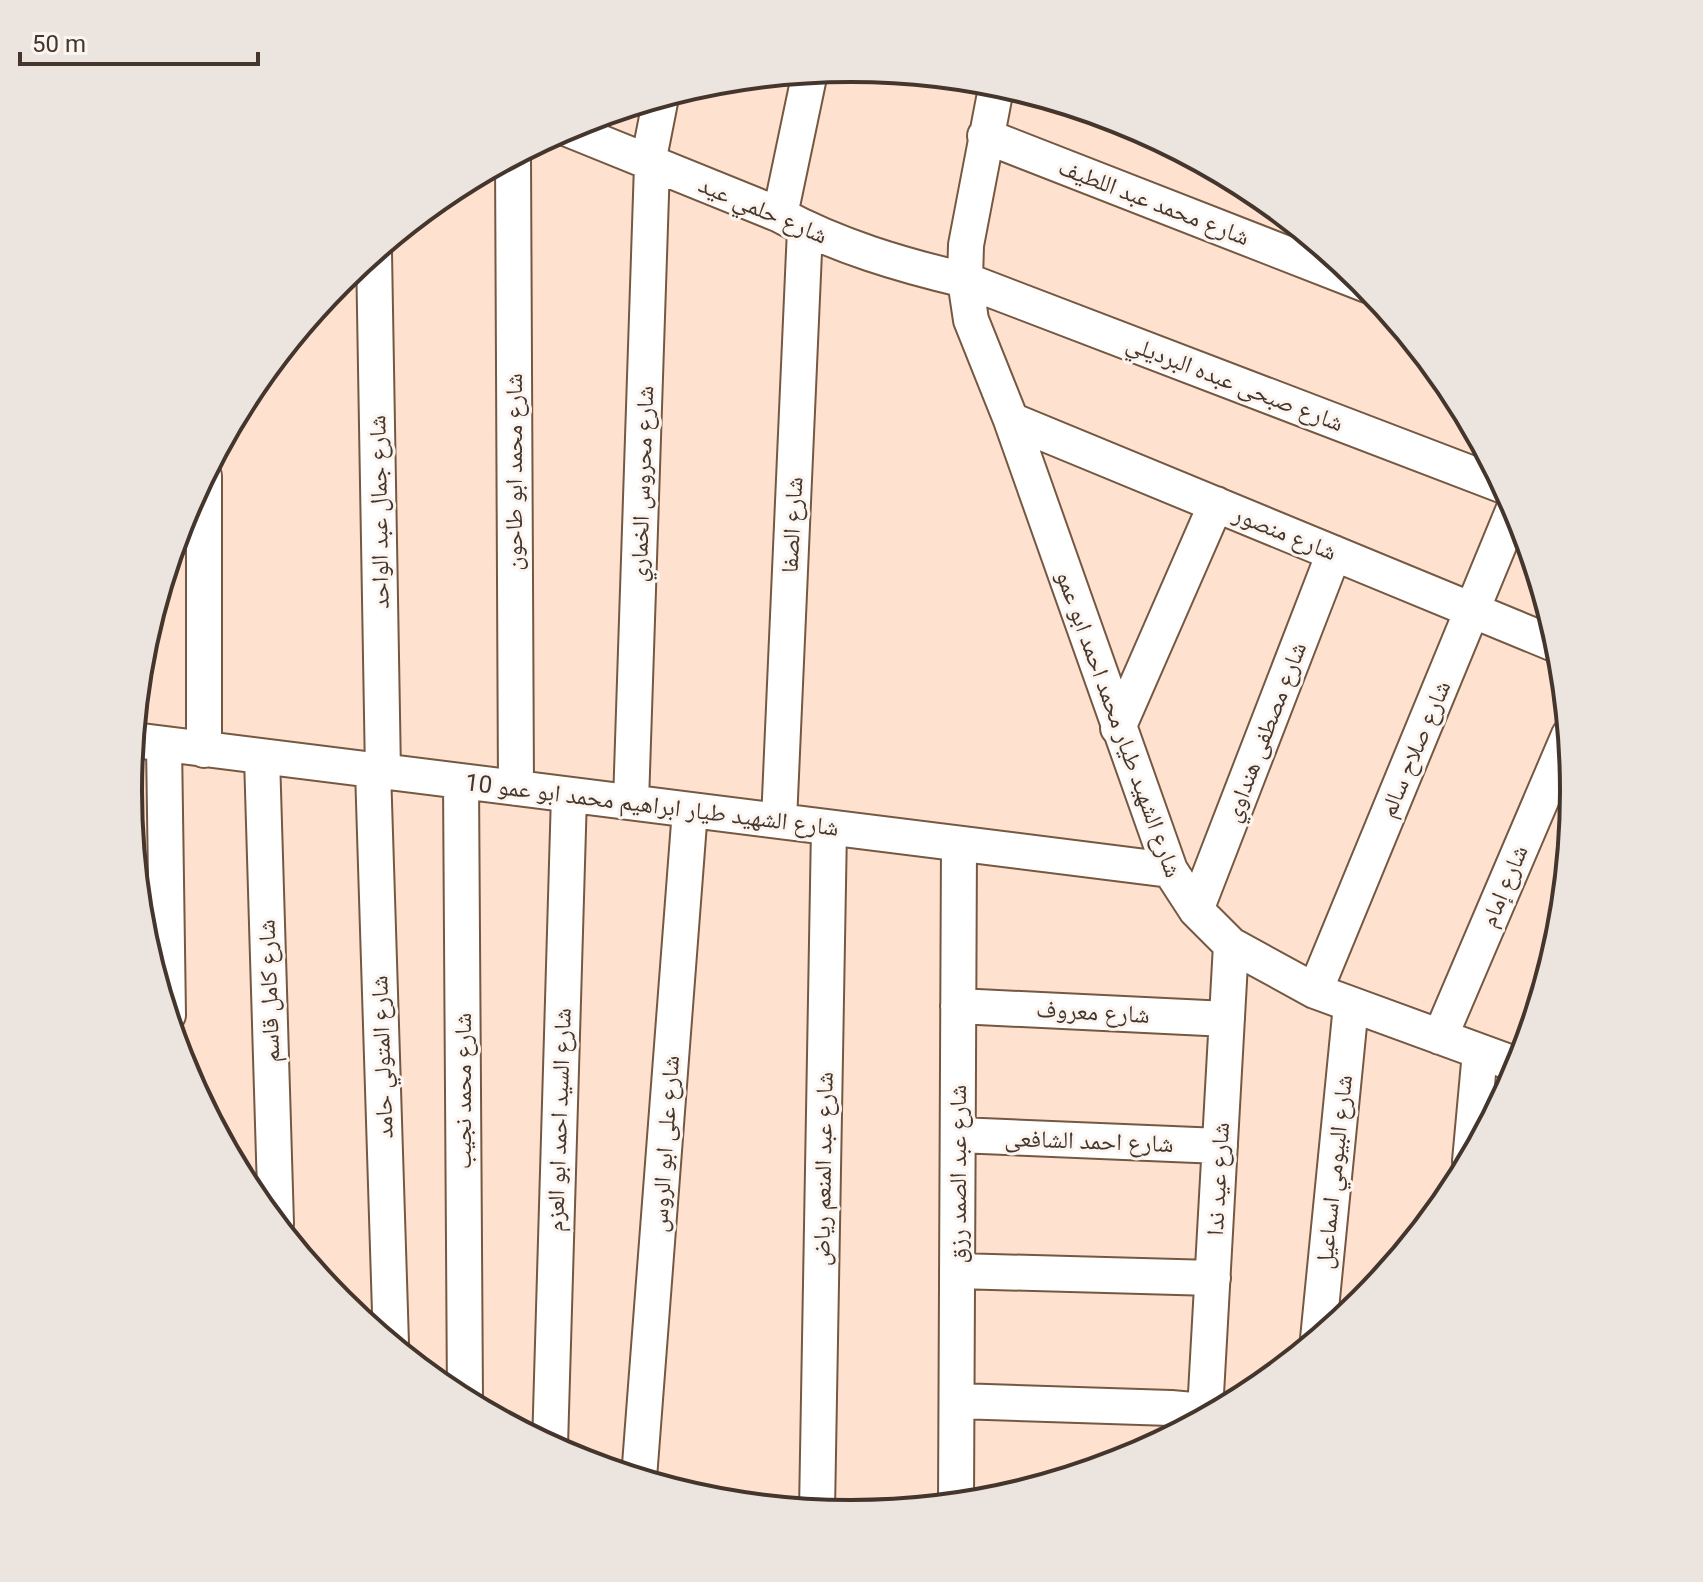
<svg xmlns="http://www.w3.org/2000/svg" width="1703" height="1582" viewBox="0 0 1703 1582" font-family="Roboto,'Noto Naskh Arabic',sans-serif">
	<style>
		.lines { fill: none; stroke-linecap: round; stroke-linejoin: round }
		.minor-casing { stroke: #745842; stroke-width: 38 }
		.minor { stroke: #fff; stroke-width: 34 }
		.labels { text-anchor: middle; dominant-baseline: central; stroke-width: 6; stroke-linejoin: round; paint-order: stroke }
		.street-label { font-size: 24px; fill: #44362d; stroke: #fbf4ef }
		.rim { fill: none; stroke: #44362d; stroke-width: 4 }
	</style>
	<rect width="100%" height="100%" fill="#fee2cf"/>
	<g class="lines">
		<g class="minor-casing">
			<path id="minor" d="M997 83 966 245 965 280 971 320 1011 420 1170 870 1196 910 1231 945 1315 991 1520 1066
				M565 128 780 215C837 246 901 265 965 280L1504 486
				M985 136 1367 285
				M513 156 516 788
				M648 163 661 97
				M780 215 810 72
				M374 252 383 772
				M1011 420 1559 646
				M204 476V750
				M1118 728 1216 504
				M134 740 1170 870
				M164 745 168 1015
				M262 757 276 1224
				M373 770 391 1344
				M461 781 465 1400
				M631 802 652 165
				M779 821 805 229
				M1196 910 1334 553
				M1315 991 1515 506
				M958 1006 1227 1019
				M1440 1037 1569 735
				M958 1135 1220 1146
				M1470 1161 1480 1052
				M957 1271 1213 1278
				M1318 1339 1351 1005
				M957 1401 1171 1408 1215 1412
				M1205 1412 1231 945
				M550 1446 569 795
				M639 1478 690 810
				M956 1504 959 845
				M817 1511 829 828"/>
		</g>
		<use href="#minor" class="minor"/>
	</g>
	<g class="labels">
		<g class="street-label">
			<text transform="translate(1154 202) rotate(21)">شارع محمد عبد اللطيف</text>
			<text transform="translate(763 210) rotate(23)">شارع حلمي عيد</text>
			<text transform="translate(1235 383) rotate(21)">شارع صبحى عبده البرديلي</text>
			<text transform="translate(514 472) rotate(-90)">شارع محمد ابو طاحون</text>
			<text transform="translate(642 484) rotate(-88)">شارع محروس الخماري</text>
			<text transform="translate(379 512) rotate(-91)">شارع جمال عبد الواحد</text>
			<text transform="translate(792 525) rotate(-87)">شارع الصفا</text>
			<text transform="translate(1285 533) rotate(22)">شارع منصور</text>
			<text transform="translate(1119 724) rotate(70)">شارع الشهيد طيار محمد احمد ابو عمو</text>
			<text transform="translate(1265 732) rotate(-69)">شارع مصطفى هنداوي</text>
			<text transform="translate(1415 749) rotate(-67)">شارع صلاح سالم</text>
			<text transform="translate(652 805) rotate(7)">شارع الشهيد طيار ابراهيم محمد ابو عمو 10</text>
			<text transform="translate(1504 886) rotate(-67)">شارع إمام</text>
			<text transform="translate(269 991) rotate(-92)">شارع كامل قاسم</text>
			<text transform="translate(1093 1012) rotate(3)">شارع معروف</text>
			<text transform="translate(382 1057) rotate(-92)">شارع المتولي حامد</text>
			<text transform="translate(463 1091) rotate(-90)">شارع محمد نجيب</text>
			<text transform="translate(559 1120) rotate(-88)">شارع السيد احمد ابو العزم</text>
			<text transform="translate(1089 1141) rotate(2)">شارع احمد الشافعى</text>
			<text transform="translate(665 1144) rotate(-86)">شارع على ابو الروس</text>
			<text transform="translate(823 1169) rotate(-89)">شارع عبد المنعم رياض</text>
			<text transform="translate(1334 1172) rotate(-84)">شارع البيومي اسماعيل</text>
			<text transform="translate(958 1174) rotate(-90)">شارع عبد الصمد رزق</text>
			<text transform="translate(1218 1179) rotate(-87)">شارع عيد ندا</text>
		</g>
	</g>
	<path d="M0 0H1703V1582H0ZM142 791a709 709 0 1 1 1418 0a709 709 0 1 1-1418 0Z" fill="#ece5df" fill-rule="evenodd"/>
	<path class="rim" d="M142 791a709 709 0 1 1 1418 0a709 709 0 1 1-1418 0Z"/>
	<path d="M20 52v12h238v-12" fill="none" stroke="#44362d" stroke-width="4"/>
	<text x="32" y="52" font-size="24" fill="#44362d" stroke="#fbf4ef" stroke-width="6" paint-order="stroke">50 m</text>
</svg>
